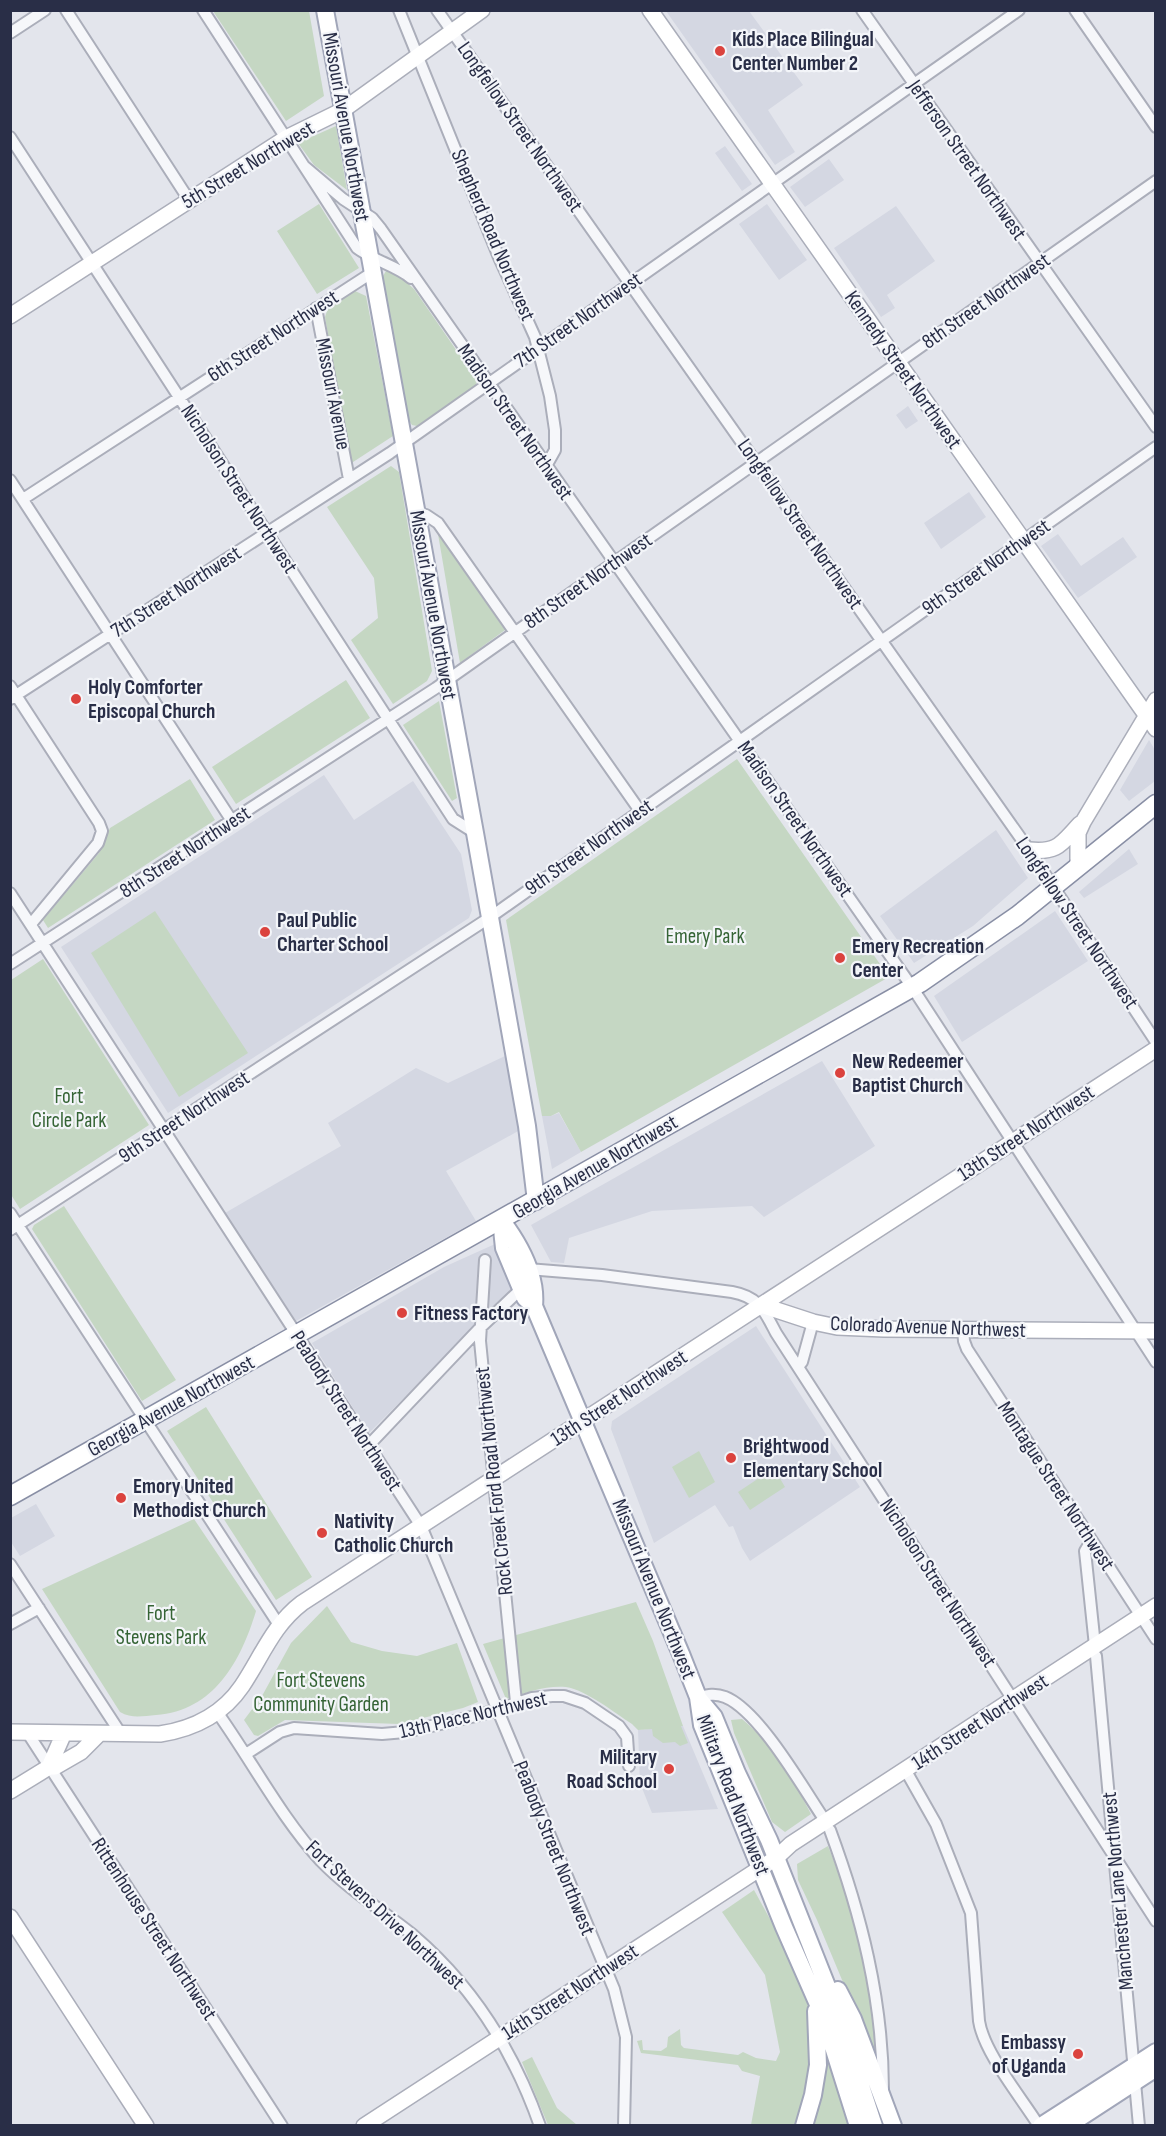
<svg xmlns="http://www.w3.org/2000/svg" width="1166" height="2136" viewBox="0 0 1166 2136" font-family="'Sofia Sans Condensed',sans-serif">
	<style>
		.built { fill: #d4d7e2 }
		.green { fill: #c5d7c3 }
		.lines { fill: none; stroke-linecap: round; stroke-linejoin: round }
		.street-casing { stroke: #abaeba; stroke-width: 14 }
		.secondary-casing { stroke: #abaeba; stroke-width: 18 }
		.primary-casing { stroke: #a1a6b9; stroke-width: 20 }
		.highway-casing { stroke: #898fa5; stroke-width: 21 }
		.street { stroke: #f6f7fa; stroke-width: 10 }
		.secondary { stroke: #fff; stroke-width: 15 }
		.primary { stroke: #fff; stroke-width: 16 }
		.highway { stroke: #fff; stroke-width: 18 }
		.poi-dot { fill: #db433e; stroke: #f3f5f9; stroke-width: 2 }
		.labels { text-anchor: middle; dominant-baseline: central; stroke-width: 4.5; stroke-linejoin: round; paint-order: stroke }
		.poi-label { font-size: 21px; font-weight: bold; fill: #292e47; stroke: #f3f5f9; text-anchor: start }
		.street-label { font-size: 21px; fill: #292e47; stroke: #f3f5f9 }
		.park-label { font-size: 21px; fill: #356435; stroke: #f3f5f9 }
	</style>
	<rect width="100%" height="100%" fill="#e3e5ec"/>
	<path class="built" d="M666 11H749L803 85 768 110 795 152 775 165Z
		M725 146 752 184 742 191 715 153Z
		M829 159 844 180 805 207 790 187Z
		M767 204 807 260 779 280 739 224Z
		M896 206 935 261 887 295 895 308 881 317 834 248Z
		M908 406 918 421 906 429 896 415Z
		M969 492 986 517 941 549 924 523Z
		M1058 534 1081 566 1123 537 1137 557 1078 598 1041 546Z
		M1149 740 1155 750V781L1129 801 1120 790Z
		M324 775 354 820 413 781 461 854 472 910 469 918 168 1113 61 947Z
		M996 830 1028 878 973 926 914 963 880 916Z
		M1129 849 1138 864 1084 898 1079 892Z
		M1055 911 1088 961 962 1042 934 996Z
		M505 1056 520 1130 446 1171 476 1221 296 1321 225 1213 341 1146 328 1123 416 1068 448 1083Z
		M822 1061 875 1146 764 1217 752 1206 652 1211 569 1238 564 1263 551 1262 531 1225Z
		M559 1113 581 1152 552 1169 542 1116H551Z
		M495 1244 514 1288 369 1433 312 1343 444 1267Z
		M756 1326 860 1487 750 1561 742 1548 733 1526 729 1527 715 1505 654 1543 611 1429 612 1421Z
		M36 1504 55 1536 20 1556 11 1542V1518Z
		M683 1726 718 1809 652 1813 640 1783 638 1730Z"/>
	<path class="green" d="M213 11H309L324 96 286 121Z
		M336 126 347 190 314 165 298 143Z
		M319 204 359 268 317 294 277 231Z
		M389 270 404 280 414 289 477 380 476 385 417 426 412 425 409 421 383 276 386 271Z
		M355 291 366 296 393 436 350 464 325 317 328 308Z
		M391 466 399 472 432 671 427 681 393 704 351 640 378 618 374 578 327 507Z
		M438 534 505 630 460 663Z
		M346 680 370 718 236 804 212 767Z
		M439 701 457 798 452 801 403 725Z
		M737 759 889 977 581 1152 559 1112 551 1116H542L506 920Z
		M190 779 215 820 48 928 43 920 99 853 110 828Z
		M155 911 248 1053 179 1097 91 953Z
		M43 959 149 1125 20 1209 10 1193 11 980Z
		M64 1206 176 1380 142 1401 32 1229 34 1225Z
		M206 1407 312 1577 276 1600 167 1431Z
		M699 1451 715 1482 689 1498 672 1467Z
		M771 1470H775L785 1487 750 1510 738 1492Z
		M194 1519 256 1611C241 1661 214 1711 156 1715 143 1716 132 1719 120 1712L42 1589Z
		M636 1602 653 1641 683 1726H681L688 1743 680 1746 675 1742 663 1743 653 1736 652 1729 638 1730 632 1724C615 1713 586 1690 566 1687 546 1685 525 1693 506 1699L483 1644Z
		M327 1606 351 1642 382 1651 417 1656 457 1643 478 1702 463 1708 399 1724 285 1720 258 1736 254 1735 244 1720 262 1696 291 1643Z
		M742 1719C771 1743 794 1781 811 1814L785 1832 772 1822 734 1733 731 1720Z
		M828 1846C856 1915 877 1992 878 2066L817 1920 798 1880 797 1864Z
		M754 1890C778 1934 806 1980 813 2030 817 2062 806 2096 796 2125H751L760 2076 742 2071 738 2065 641 2053 637 2041 642 2040 643 2050 661 2051 667 2047 668 2037 680 2029 681 2045 684 2048 738 2055 743 2052 756 2058 776 2061 780 2052 765 1975 722 1912Z
		M822 2032 851 2125 808 2126Z
		M532 2057 557 2108 577 2125H548L522 2062Z"/>
	<g class="lines">
		<g class="street-casing">
			<path id="street" d="M66 10 189 200
				M203 10 357 248C374 261 395 265 411 278
				M399 10 498 255 535 337 550 396 555 430V450L546 466
				M437 10 1029 850 1156 1042
				M862 10 1156 427
				M1075 10 1156 127
				M10 33 45 10
				M10 137 453 819 475 833
				M304 166 343 199 372 218 381 229 912 987 1156 1362
				M316 308 349 479
				M10 480 232 821
				M23 499 373 272
				M417 513 426 515 438 523 640 811
				M10 686 99 823 102 831 98 843 31 924
				M10 699 390 453 1019 10
				M10 893 421 1526 614 1989 626 2037 624 2126
				M10 964 436 688 1156 181
				M10 1213 279 1625
				M10 1230 489 918 1156 447
				M485 1260 480 1341 516 1702
				M528 1269 602 1275 732 1292C759 1297 764 1310 776 1333L1156 1921
				M963 1329 964 1341 967 1349 1156 1639
				M798 1367 802 1362 813 1322
				M369 1445 479 1329 521 1289
				M1091 1541 1085 1551 1095 1646
				M10 1564 121 1734
				M10 1624 39 1608
				M1096 1656 1139 2126
				M698 1697C707 1695 715 1693 725 1697 760 1711 804 1790 826 1822
				M217 1712C252 1761 280 1816 321 1861 349 1890 382 1910 413 1935 473 1986 514 2052 540 2126
				M27 1732 282 2126
				M246 1754 280 1732 294 1728 382 1734 405 1732 480 1715 532 1698 552 1696H564L585 1703 619 1726 627 1737 629 1766
				M906 1771 936 1824 971 1913 979 2021C984 2053 1021 2097 1039 2126
				M830 1830C861 1914 883 2000 883 2090"/>
		</g>
		<g class="secondary-casing">
			<path id="secondary" d="M650 10 1156 729
				M10 316 286 138 343 110 482 10
				M1029 850C1058 853 1061 844 1080 824
				M1078 867V833L1083 822 1156 700
				M761 1305 813 1322 837 1327 884 1329 1156 1331
				M10 1732 160 1734C193 1729 223 1714 242 1686 262 1656 273 1625 302 1603L1156 1049
				M49 1767 64 1733
				M10 1791 41 1772 49 1767H55L81 1752 99 1734
				M10 1917 146 2126
				M364 2126 776 1858 791 1844 1156 1606"/>
		</g>
		<g class="primary-casing">
			<path id="primary" d="M325 10 475 833 527 1126 536 1201
				M501 1220 504 1248 525 1298 534 1306 681 1654 698 1697 702 1725 784 1927 824 2018 858 2126
				M502 1221C520 1245 537 1275 534 1306
				M698 1698 714 1717 737 1773 769 1840 836 2009 874 2126
				M838 1990 853 2019 893 2126
				M804 2126 813 2095 818 2065 816 2011
				M1041 2126 1156 2052
				M1067 2126 1156 2068"/>
		</g>
		<g class="highway-casing">
			<path id="highway" d="M10 1496 920 983 1017 916 1156 804"/>
		</g>
		<use href="#street" class="street"/>
		<use href="#secondary" class="secondary"/>
		<use href="#primary" class="primary"/>
		<use href="#highway" class="highway"/>
	</g>
	<g class="poi-dot">
		<circle cx="720" cy="51" r="6"/>
		<circle cx="76" cy="699" r="6"/>
		<circle cx="265" cy="932" r="6"/>
		<circle cx="840" cy="958" r="6"/>
		<circle cx="840" cy="1073" r="6"/>
		<circle cx="402" cy="1313" r="6"/>
		<circle cx="731" cy="1458" r="6"/>
		<circle cx="121" cy="1498" r="6"/>
		<circle cx="322" cy="1533" r="6"/>
		<circle cx="669" cy="1769" r="6"/>
		<circle cx="1078" cy="2054" r="6"/>
	</g>
	<g class="labels">
		<g class="poi-label">
			<text x="732" y="39">Kids Place Bilingual<tspan x="732" dy="24">Center Number 2</tspan></text>
			<text x="88" y="687">Holy Comforter<tspan x="88" dy="24">Episcopal Church</tspan></text>
			<text x="277" y="920">Paul Public<tspan x="277" dy="24">Charter School</tspan></text>
			<text x="852" y="946">Emery Recreation<tspan x="852" dy="24">Center</tspan></text>
			<text x="852" y="1061">New Redeemer<tspan x="852" dy="24">Baptist Church</tspan></text>
			<text x="414" y="1313">Fitness Factory</text>
			<text x="743" y="1446">Brightwood<tspan x="743" dy="24">Elementary School</tspan></text>
			<text x="133" y="1486">Emory United<tspan x="133" dy="24">Methodist Church</tspan></text>
			<text x="334" y="1521">Nativity<tspan x="334" dy="24">Catholic Church</tspan></text>
			<text x="657" y="1757" text-anchor="end">Military<tspan x="657" dy="24">Road School</tspan></text>
			<text x="1066" y="2042" text-anchor="end">Embassy<tspan x="1066" dy="24">of Uganda</tspan></text>
		</g>
		<g class="street-label">
			<text transform="translate(346 127) rotate(80)">Missouri Avenue Northwest</text>
			<text transform="translate(520 127) rotate(55)">Longfellow Street Northwest</text>
			<text transform="translate(967 160) rotate(55)">Jefferson Street Northwest</text>
			<text transform="translate(248 165) rotate(-31)">5th Street Northwest</text>
			<text transform="translate(493 235) rotate(67)">Shepherd Road Northwest</text>
			<text transform="translate(986 301) rotate(-35)">8th Street Northwest</text>
			<text transform="translate(578 320) rotate(-35)">7th Street Northwest</text>
			<text transform="translate(273 336) rotate(-33)">6th Street Northwest</text>
			<text transform="translate(903 370) rotate(55)">Kennedy Street Northwest</text>
			<text transform="translate(333 394) rotate(79)">Missouri Avenue</text>
			<text transform="translate(515 422) rotate(55)">Madison Street Northwest</text>
			<text transform="translate(239 489) rotate(57)">Nicholson Street Northwest</text>
			<text transform="translate(800 524) rotate(55)">Longfellow Street Northwest</text>
			<text transform="translate(986 567) rotate(-35)">9th Street Northwest</text>
			<text transform="translate(588 581) rotate(-35)">8th Street Northwest</text>
			<text transform="translate(176 592) rotate(-33)">7th Street Northwest</text>
			<text transform="translate(433 605) rotate(80)">Missouri Avenue Northwest</text>
			<text transform="translate(795 819) rotate(55)">Madison Street Northwest</text>
			<text transform="translate(589 847) rotate(-35)">9th Street Northwest</text>
			<text transform="translate(185 852) rotate(-33)">8th Street Northwest</text>
			<text transform="translate(1077 923) rotate(56)">Longfellow Street Northwest</text>
			<text transform="translate(184 1117) rotate(-33)">9th Street Northwest</text>
			<text transform="translate(1026 1133) rotate(-33)">13th Street Northwest</text>
			<text transform="translate(595 1167) rotate(-30)">Georgia Avenue Northwest</text>
			<text transform="translate(928 1327) rotate(2)">Colorado Avenue Northwest</text>
			<text transform="translate(619 1398) rotate(-33)">13th Street Northwest</text>
			<text transform="translate(171 1406) rotate(-29)">Georgia Avenue Northwest</text>
			<text transform="translate(346 1411) rotate(57)">Peabody Street Northwest</text>
			<text transform="translate(494 1481) rotate(-96)">Rock Creek Ford Road Northwest</text>
			<text transform="translate(1056 1486) rotate(57)">Montague Street Northwest</text>
			<text transform="translate(938 1583) rotate(57)">Nicholson Street Northwest</text>
			<text transform="translate(654 1589) rotate(68)">Missouri Avenue Northwest</text>
			<text transform="translate(473 1715) rotate(-13)">13th Place Northwest</text>
			<text transform="translate(980 1722) rotate(-33)">14th Street Northwest</text>
			<text transform="translate(733 1795) rotate(69)">Military Road Northwest</text>
			<text transform="translate(554 1848) rotate(68)">Peabody Street Northwest</text>
			<text transform="translate(1118 1891) rotate(-95)">Manchester Lane Northwest</text>
			<text transform="translate(385 1915) rotate(43)">Fort Stevens Drive Northwest</text>
			<text transform="translate(154 1929) rotate(57)">Rittenhouse Street Northwest</text>
			<text transform="translate(570 1992) rotate(-33)">14th Street Northwest</text>
		</g>
		<g class="park-label">
			<text x="705" y="936">Emery Park</text>
			<text x="69" y="1096">Fort<tspan x="69" dy="24">Circle Park</tspan></text>
			<text x="161" y="1613">Fort<tspan x="161" dy="24">Stevens Park</tspan></text>
			<text x="321" y="1680">Fort Stevens<tspan x="321" dy="24">Community Garden</tspan></text>
		</g>
	</g>
	<rect width="1166" height="2136" fill="none" stroke="#292e47" stroke-width="24"/>
</svg>
